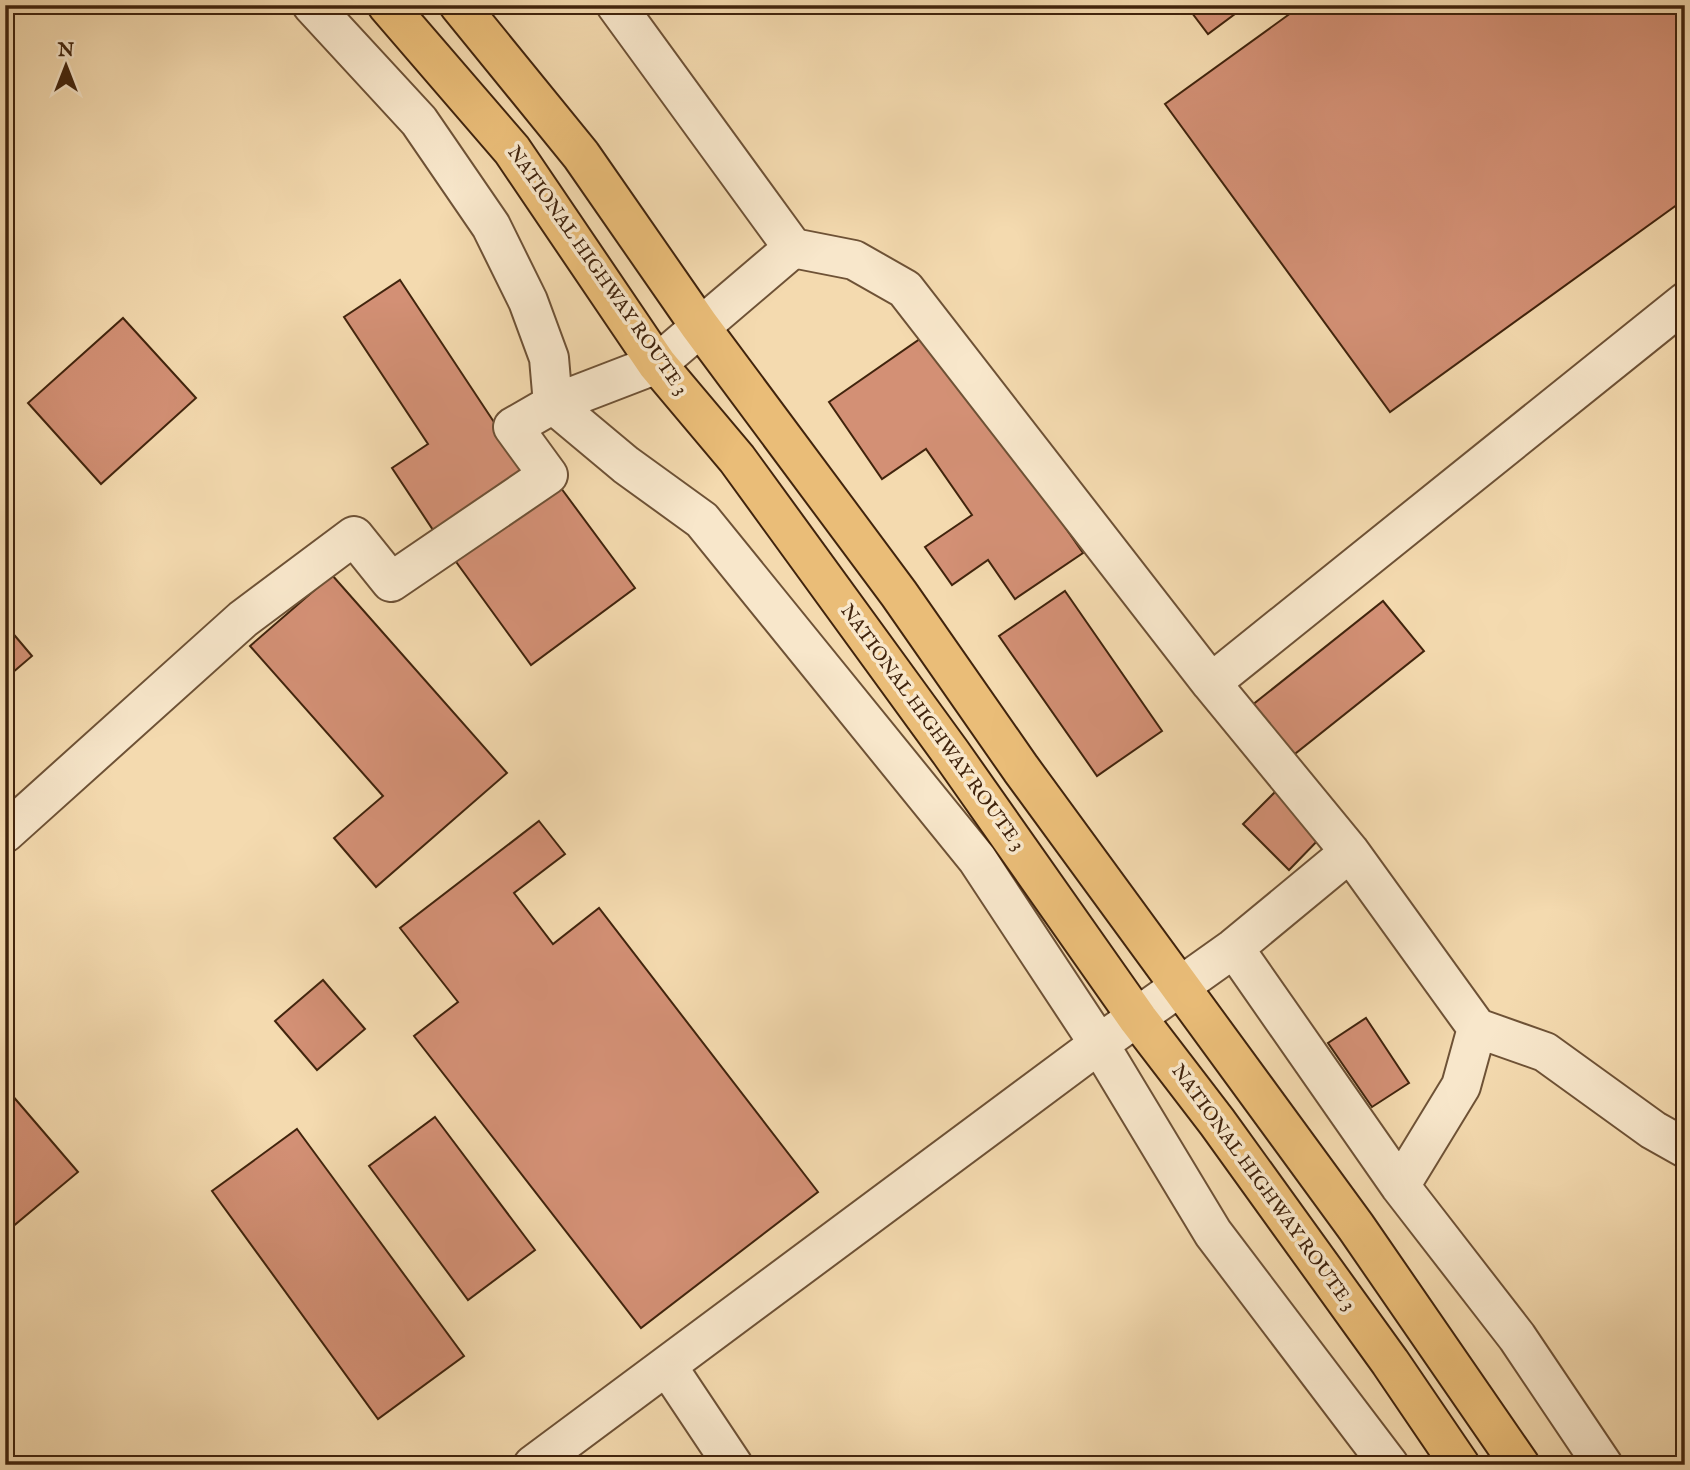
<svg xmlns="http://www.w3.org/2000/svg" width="1690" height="1470" viewBox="0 0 1690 1470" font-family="'IM FELL English',serif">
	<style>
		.building { fill: #d39075; stroke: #41240d; stroke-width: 2 }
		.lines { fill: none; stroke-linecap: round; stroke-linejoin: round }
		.minor-casing { stroke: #6e5236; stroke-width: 42 }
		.highway-casing { stroke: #41240d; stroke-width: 42 }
		.minor { stroke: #f8e7cb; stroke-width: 38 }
		.highway { stroke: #eabd78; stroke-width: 38 }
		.labels { text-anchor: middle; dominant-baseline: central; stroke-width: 7; stroke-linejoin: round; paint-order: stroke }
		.street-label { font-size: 19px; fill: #41240d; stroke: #f8e7cb }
	</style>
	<rect width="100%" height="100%" fill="#f4daaf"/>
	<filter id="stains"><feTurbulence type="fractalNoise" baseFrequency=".00286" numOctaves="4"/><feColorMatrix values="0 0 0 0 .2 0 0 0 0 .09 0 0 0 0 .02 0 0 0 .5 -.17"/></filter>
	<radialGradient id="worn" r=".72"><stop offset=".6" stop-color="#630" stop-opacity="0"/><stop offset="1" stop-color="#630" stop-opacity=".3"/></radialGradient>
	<path class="building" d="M1186 5H1247L1208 34Z
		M1302 5H1685V199L1390 412 1165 104Z
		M400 280 529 475 437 536 392 468 428 444 344 317Z
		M123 318 196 398 101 484 28 403Z
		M930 332 1083 553 1015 599 988 560 952 585 925 547 972 515 926 449 882 479 829 402Z
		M558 484 635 588 531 665 454 559Z
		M332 575 507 773 376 887 334 838 383 796 250 646Z
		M1065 591 1162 731 1097 776 999 636Z
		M1383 601 1424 651 1291 757 1251 706Z
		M5 624 32 656 5 679Z
		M1278 789 1324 834 1289 870 1243 824Z
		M539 821 565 854 514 893 553 944 599 908 818 1192 641 1328 414 1036 458 1002 400 928Z
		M323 980 365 1029 317 1070 275 1021Z
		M1366 1018 1409 1083 1372 1107 1328 1043Z
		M5 1087 78 1172 5 1233Z
		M435 1117 535 1250 468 1300 369 1166Z
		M297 1129 464 1356 378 1419 212 1191Z"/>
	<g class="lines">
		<g class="minor-casing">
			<path id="minor" d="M312 5 419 121 491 226 528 301 549 358 553 404 626 465 702 520 977 859 1099 1044 1213 1233 1389 1465
				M616 5 793 248 854 260 905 289 1211 683 1350 852 1477 1028 1545 1052 1653 1130 1685 1148
				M1211 683 1685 302
				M5 833 243 619 354 536 391 582 548 475 513 427 553 404 657 364 793 248
				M1234 948 1400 1186 1517 1337 1603 1465
				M1400 1186 1461 1086 1477 1028
				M667 1366 733 1465
				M533 1465 1099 1044 1234 948 1350 852"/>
		</g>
		<g class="highway-casing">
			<path id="highway" d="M387 5 512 150 657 364 737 459 951 753 1138 1019 1217 1122 1390 1362 1460 1465
				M459 5 581 155 699 325 899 594 1021 769 1356 1227 1520 1465"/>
		</g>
		<use href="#minor" class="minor"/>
		<use href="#highway" class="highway"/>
	</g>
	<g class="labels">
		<g class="street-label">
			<text transform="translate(597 271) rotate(55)">NATIONAL HIGHWAY ROUTE 3</text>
			<text transform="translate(932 728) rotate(54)">NATIONAL HIGHWAY ROUTE 3</text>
			<text transform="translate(1263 1188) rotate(54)">NATIONAL HIGHWAY ROUTE 3</text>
		</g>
	</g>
	<rect width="1690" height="1470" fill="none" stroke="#f4daaf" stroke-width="28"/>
	<rect x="7" y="7" width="1676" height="1456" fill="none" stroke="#41240d" stroke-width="3.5"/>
	<rect x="14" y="14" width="1662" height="1442" fill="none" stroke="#41240d" stroke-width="2"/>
	<g transform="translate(66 66)" stroke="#f8e7cb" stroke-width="5" paint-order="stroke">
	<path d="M0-5L12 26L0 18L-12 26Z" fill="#41240d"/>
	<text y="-10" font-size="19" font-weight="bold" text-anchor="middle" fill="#41240d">N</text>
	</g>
	<rect width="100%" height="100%" filter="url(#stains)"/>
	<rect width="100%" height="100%" fill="url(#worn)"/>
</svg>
